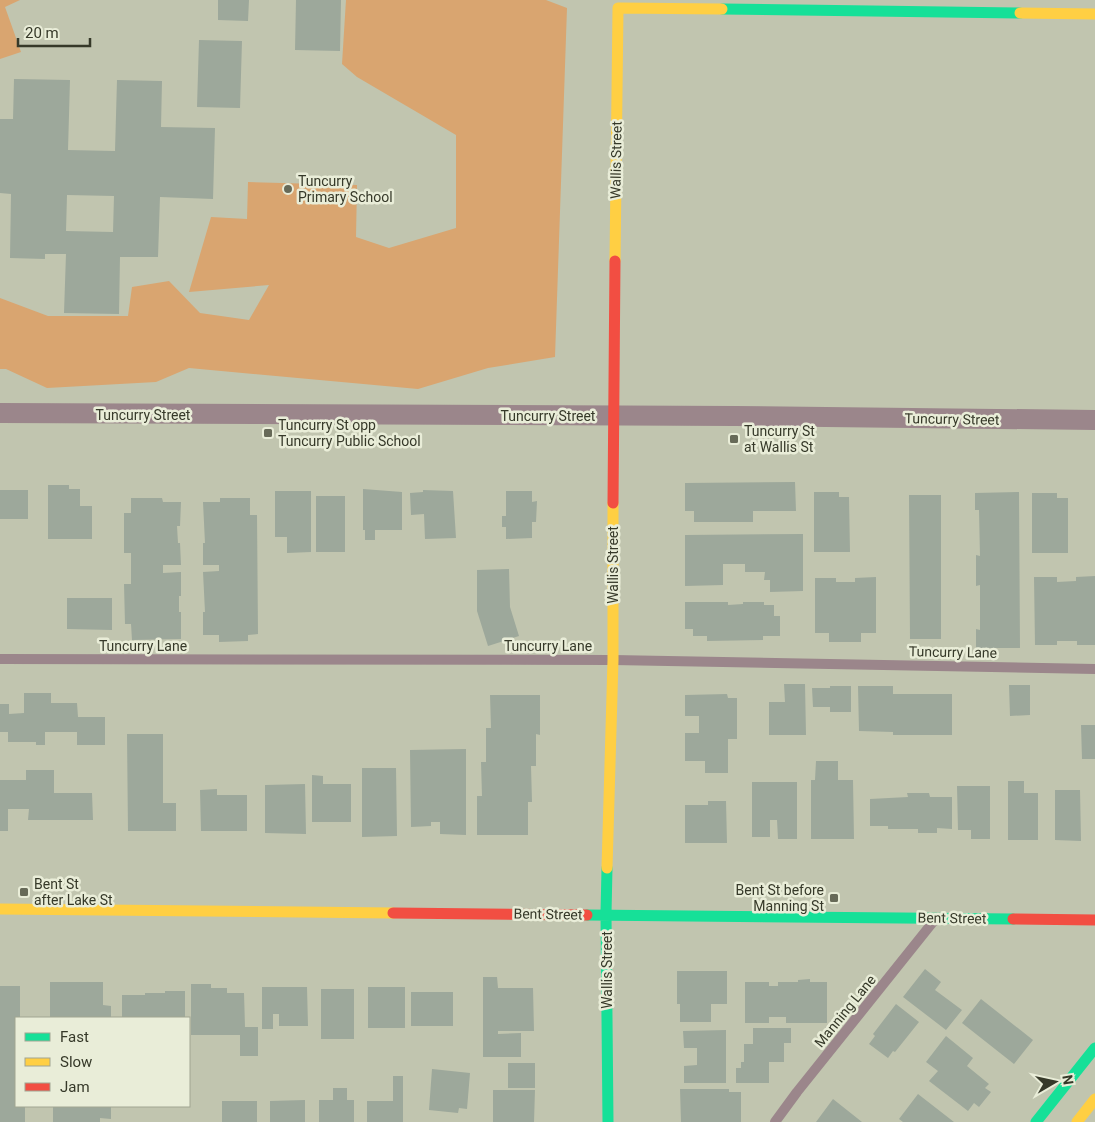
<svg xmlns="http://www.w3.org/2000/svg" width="1095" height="1122" viewBox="0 0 1095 1122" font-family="Roboto,sans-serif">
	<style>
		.green { fill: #d9a570 }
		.building { fill: #9da89b; fill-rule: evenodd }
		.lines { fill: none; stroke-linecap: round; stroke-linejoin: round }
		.lane { stroke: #9b868b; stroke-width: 10 }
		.street { stroke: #9b868b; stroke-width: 20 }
		.fast { stroke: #16e098; stroke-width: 11 }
		.slow { stroke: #ffcf43; stroke-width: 11 }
		.jam { stroke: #f24e42; stroke-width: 11 }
		.poi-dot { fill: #676a58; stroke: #e9edd8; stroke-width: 2 }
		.labels { text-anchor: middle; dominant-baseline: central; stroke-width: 5; stroke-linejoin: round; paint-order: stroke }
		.street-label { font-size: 14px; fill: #363929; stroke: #e9edd8 }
		.poi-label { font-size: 14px; fill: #363929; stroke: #e9edd8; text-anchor: start }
	</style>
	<rect width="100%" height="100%" fill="#c1c5af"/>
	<path class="green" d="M0 0H20L5 7 21 52 0 59Z
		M346 0H546L567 8 555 357 488 368 418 389 189 368 156 382 47 388 6 369H0V298L48 316H128L132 287 169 281 200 313 249 320 269 285 189 292 211 217 247 219 248 182 357 185 356 237 389 248 456 228V135L357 77 342 64Z"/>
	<path class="building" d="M218 0H249L248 21 218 20Z
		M296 0H341L340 51 295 50Z
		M199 40 242 41 240 108 197 107Z
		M14 79 70 80 68 150 115 151 117 80 162 81 161 127 215 128 213 199 160 197 158 257H120L119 314 64 313 66 254H45V259L10 258 11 194 0 193V119H13ZM67 195 114 196 113 232 66 231Z
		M795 482 796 511H753V522H694V511H685V483Z
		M48 485H69V489H80V506H92V539H48Z
		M363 489 402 492V530H375V540H365V530H363Z
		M0 490H28V519H0Z
		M423 490 453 491 456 538 425 539 424 514 411 515 410 493 423 492Z
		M275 491H311V552L287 553V537H275Z
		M506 491H532V502L537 501 536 522H532V538L506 539V527H502V516H506Z
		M814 492H839V497H849L850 552H814Z
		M1019 492 1020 648H976V629L980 630V585L976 586V555L980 556 979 510H975V493Z
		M1032 493H1057V498H1068V553H1032Z
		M909 495H941V639H910Z
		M316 496H345V552H316Z
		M131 498H162L163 502H181L180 526H177L178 543H180L181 565H163V573L181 572V596H179V612H181V639L132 640 131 624H125L124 584H131V553H124V513H131Z
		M220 498H250V515H257L258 634 248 635V641L219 642V635H203V612H205L203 572 219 571V565H203V543H205L203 502H220Z
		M803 534V591L770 592V580H764L765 572H745V564H723V585L685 586V535Z
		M509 569 510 607 519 636 488 646 477 611V570Z
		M1095 576V645H1077V641H1057V645H1035L1034 577H1057V582L1076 581V577Z
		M876 577V633H861V642H829V633H815V578H836V582H855V578Z
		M67 598H112V630L67 629Z
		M685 602H728V605L743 604V602H764V605H774V616H780V636H763V640L707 641V636H693V629H685Z
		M784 684H805L806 735H769V702H785Z
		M1009 685H1030V715L1010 716Z
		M830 686H851V712H830V707H813L812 688H830Z
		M858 686H893V694H952V735H893V732L859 731Z
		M24 693H51V703H77L78 717H105V745H77V732H45V745H36V742H8V732H0V704H9V714L24 713Z
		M727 694 728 698H737V739H728V773H705V761H685V733H699V716H685V695Z
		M490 695H540V735L536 734V766H531L532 802H528V835H477V796H482L481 762H486V728H491Z
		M1081 725H1095V759H1082Z
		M127 734H163V803H176V831H128Z
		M466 749V835L440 834V822H431V826L411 827 410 750Z
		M816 761H838V780H853L854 839H811V780H815Z
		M362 768H396L397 836 362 837Z
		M26 770H54V793H92L93 820H28L29 809H8V831H0V780H26Z
		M312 775 323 776V784H351V822H312Z
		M1008 781H1024V793H1038V840H1008Z
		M752 782H797V839H778L777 820H770V837H752Z
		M305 784 306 834 265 833V785Z
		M957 786H990V839H971V830H958Z
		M217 789V795H247V831H201L200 790Z
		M1055 790H1080L1081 841 1055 840Z
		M907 793H929L930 797H952V829L937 828V833H918V829H888V826H870V799L908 797Z
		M708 801H726L727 843H685V805H708Z
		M925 969 941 982 935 990 962 1010 946 1030 903 997Z
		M677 971H727V1004H711V1022H680V1004H677Z
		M483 977H497L498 988H533L534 1031H498V1034L521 1033V1057H483Z
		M810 979V982H827V1023H786V1017H769V1023H745V982H769V986H778V982H798V980Z
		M50 982H103V1005L111 1006V1018H50Z
		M191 984H211V988H227V993H244L245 1027H258V1056H240V1035H191Z
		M0 986H20V1018H16V1106H25V1122H0Z
		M262 987H307L308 1026H279V1014H273V1029H262Z
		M368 987H405V1028H368Z
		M321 989H354V1039H321Z
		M165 991H185V1018H122V995H145V993H165Z
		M411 992H453V1026H411Z
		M981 999 1033 1040 1014 1064 962 1023Z
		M896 1004 919 1022 895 1052 893 1051 888 1058 869 1044 875 1036 873 1034Z
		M753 1028H791V1043H784V1062H769V1083H736V1068H741V1062H744V1044H753Z
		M726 1030V1083H684V1066L697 1065V1048H684L683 1031Z
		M946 1036 973 1058 967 1066 989 1084 985 1088 991 1092 979 1107 974 1103 968 1111 929 1081 938 1071 926 1062Z
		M508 1063H535V1088H508Z
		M432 1069 470 1073 467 1109 459 1108 458 1113 429 1110Z
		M393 1076H403V1122H367V1101H393Z
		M333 1088H347V1100H354V1122H319V1100H333Z
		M680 1089H729V1092H741V1122H681Z
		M493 1090H535L534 1122H493Z
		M918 1094 954 1122H903L899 1119Z
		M833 1099 862 1122H816Z
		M305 1100V1122H270V1101Z
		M222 1101H257V1122H222Z
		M53 1106H111V1119L100 1118V1122H53Z"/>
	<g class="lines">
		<path class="lane" d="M0 659 613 660 1095 669
			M775 1122 797 1092 933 922"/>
		<path class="street" d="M0 413 735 416 1095 420"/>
		<path class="fast" d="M722 9 1020 13
			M607 868 606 914 608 1122
			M587 915 1013 919
			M1036 1122 1095 1048"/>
		<path class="slow" d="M1020 13 1095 14
			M615 261 618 8 722 9
			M607 868 613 660V503
			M0 909 393 913
			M1077 1122 1095 1099"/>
		<path class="jam" d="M613 503 615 261
			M393 913 587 915
			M1013 919 1095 920"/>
	</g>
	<g class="poi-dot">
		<circle cx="288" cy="189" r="5"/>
		<rect x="263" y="428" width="10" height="10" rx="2.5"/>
		<rect x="729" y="434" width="10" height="10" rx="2.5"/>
		<rect x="19" y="887" width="10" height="10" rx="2.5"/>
		<rect x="829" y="893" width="10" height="10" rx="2.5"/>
	</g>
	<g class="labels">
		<g class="street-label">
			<text transform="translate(616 160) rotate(-89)">Wallis Street</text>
			<text x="143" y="415">Tuncurry Street</text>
			<text x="548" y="416">Tuncurry Street</text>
			<text transform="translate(952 419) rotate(1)">Tuncurry Street</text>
			<text transform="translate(613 565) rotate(-90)">Wallis Street</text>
			<text x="143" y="646">Tuncurry Lane</text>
			<text x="548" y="646">Tuncurry Lane</text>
			<text transform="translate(953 652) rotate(1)">Tuncurry Lane</text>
			<text transform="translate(548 914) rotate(1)">Bent Street</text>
			<text transform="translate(952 918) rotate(1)">Bent Street</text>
			<text transform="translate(607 970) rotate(-90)">Wallis Street</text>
			<text transform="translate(845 1011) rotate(-51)">Manning Lane</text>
		</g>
		<g class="poi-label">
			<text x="298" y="181">Tuncurry<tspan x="298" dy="16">Primary School</tspan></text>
			<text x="278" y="425">Tuncurry St opp<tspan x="278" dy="16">Tuncurry Public School</tspan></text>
			<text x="744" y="431">Tuncurry St<tspan x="744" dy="16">at Wallis St</tspan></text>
			<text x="34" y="884">Bent St<tspan x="34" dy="16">after Lake St</tspan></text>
			<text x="824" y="890" text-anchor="end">Bent St before<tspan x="824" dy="16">Manning St</tspan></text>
		</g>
	</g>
	<rect x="15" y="1017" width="175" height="90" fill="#e9edd8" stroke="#a1a592"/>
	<rect x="25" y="1033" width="25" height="8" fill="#16e098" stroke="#a1a592"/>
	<text x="60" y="1042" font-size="15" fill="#363929">Fast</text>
	<rect x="25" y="1058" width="25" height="8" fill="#ffcf43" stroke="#a1a592"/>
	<text x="60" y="1067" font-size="15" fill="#363929">Slow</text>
	<rect x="25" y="1083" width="25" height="8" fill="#f24e42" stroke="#a1a592"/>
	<text x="60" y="1092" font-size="15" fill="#363929">Jam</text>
	<g transform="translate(1055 1082) rotate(81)" stroke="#e9edd8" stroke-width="4" paint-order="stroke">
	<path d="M0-4L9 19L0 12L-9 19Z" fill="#363929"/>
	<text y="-8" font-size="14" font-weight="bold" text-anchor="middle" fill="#363929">N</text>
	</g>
	<path d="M18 38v8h72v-8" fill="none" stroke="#363929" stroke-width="2.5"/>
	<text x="25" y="38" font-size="15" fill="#363929" stroke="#e9edd8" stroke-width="4" paint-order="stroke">20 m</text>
</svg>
